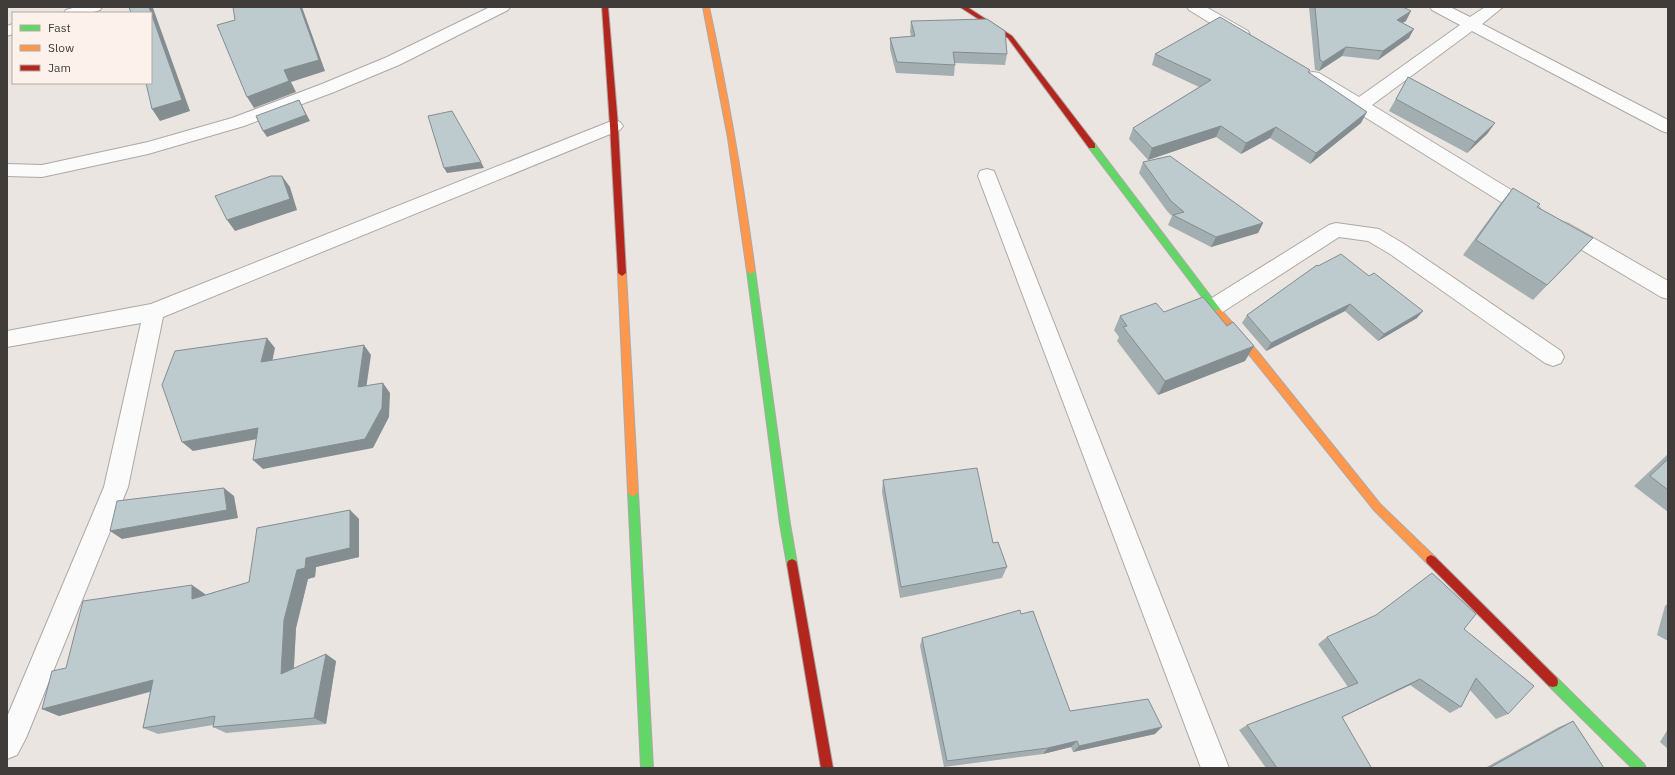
<svg xmlns="http://www.w3.org/2000/svg" width="1675" height="775" viewBox="0 0 1675 775" font-family="'IBM Plex Sans',sans-serif">
	<style>
		.lines { fill: none; stroke-linecap: round; stroke-linejoin: round }
		.street-casing { stroke: #ada8a6; stroke-width: 2 }
		.fast-casing { stroke: #ada8a6; stroke-width: 2 }
		.slow-casing { stroke: #ada8a6; stroke-width: 2 }
		.jam-casing { stroke: #ada8a6; stroke-width: 2 }
		.street { fill: #fcfbfb; fill-rule: evenodd }
		.fast { fill: #63d668; fill-rule: evenodd }
		.slow { fill: #ff974d; fill-rule: evenodd }
		.jam { fill: #b3261e; fill-rule: evenodd }
		.wall { fill: #a3aeb1 }
		.shaded-wall { fill: #848d90 }
		.building { fill: #bdcace; stroke: #848d90 }
	</style>
	<rect width="100%" height="100%" fill="#ebe5e2"/>
	<g class="lines">
		<g class="street-casing">
			<path id="street" d="M76 7H102L100 10 90 13H64L66 10Z
				M490 7H510L508 10 399 65 334 92 244 126 148 154 42 177 7 176V164L42 165 148 142 232 118 322 84 387 57Z
				M1187 7H1206L1248 31 1250 35 1248 39 1242 40 1236 39 1189 10Z
				M1430 7H1450L1470 17 1485 7H1503L1482 24 1668 120V133L1662 131 1472 31 1372 105 1539 207 1542 212 1539 217 1532 219 1525 217 1307 81 1304 77 1307 73 1313 72 1319 73 1359 97 1460 25 1432 10Z
				M13 24V34L7 36V26Z
				M614 120 620 122 623 126 620 130 163 317 128 487 26 738 17 755 7 759V717L104 487 141 323 7 347V331L151 304Z
				M987 169 994 171 996 176 1229 768H1201L978 176 980 171Z
				M1562 222 1569 224 1668 281V299L1661 297 1555 234 1552 229 1555 224Z
				M1336 223 1379 229 1404 244 1561 351 1564 357 1561 363 1553 366 1545 363 1390 254 1368 241 1339 237 1221 313 1214 315 1207 313 1204 307 1207 301 1329 225Z"/>
		</g>
		<g class="fast-casing">
			<path id="fast" d="M1092 143 1095 144 1221 310 1222 312 1221 314H1215L1089 148V144Z
				M751 268 755 271 790 524 797 564 796 567 792 569 788 567 787 564 780 524 747 271Z
				M633 488 636 489 638 492 653 768H641L628 492 630 489Z
				M1553 677 1557 678 1644 764 1646 768H1632L1549 686 1548 682 1549 678Z"/>
		</g>
		<g class="slow-casing">
			<path id="slow" d="M703 7H709C728 94 743 182 755 271L751 274 747 271 728 138Z
				M622 270 626 273 638 492 636 495 633 496 630 495 628 492 618 273Z
				M1218 309 1221 310 1258 352 1380 504 1435 557 1436 560 1435 563 1431 565 1427 563 1374 510 1252 358 1215 314 1214 312Z"/>
		</g>
		<g class="jam-casing">
			<path id="jam" d="M602 7H608L618 126 626 273 622 276 618 273 610 126Z
				M960 7H967L1012 36 1095 144V148H1089L1008 38Z
				M1431 555 1435 557 1557 678 1558 682 1557 686 1553 687 1549 686 1427 563 1426 560 1427 557Z
				M792 559 796 561 797 564 833 768H821L787 564 788 561Z"/>
		</g>
		<use href="#street" class="street"/>
		<use href="#fast" class="fast"/>
		<use href="#slow" class="slow"/>
		<use href="#jam" class="jam"/>
	</g>
	<path class="wall" d="M1309 7H1403L1406 21 1402 23 1409 38 1378 60 1342 56 1319 71 1315 70Z
		M911 21 1007 54 1005 65 955 63 954 76 896 73 890 49V38L911 36 910 32Z
		M1155 54 1309 72 1361 123 1310 164 1270 138 1241 154 1216 137 1148 160 1129 139 1133 128 1199 87 1152 65Z
		M1408 77 1495 123 1487 134 1467 153 1389 111Z
		M1143 162 1263 223 1258 233 1211 247 1168 225 1172 216 1167 211 1139 173Z
		M1513 188 1537 207 1593 238 1533 300 1463 255 1500 204Z
		M1317 265 1417 318 1378 341 1345 311 1266 351 1242 323 1247 315Z
		M1164 312 1227 326 1245 361 1158 395 1117 341 1119 337 1114 330 1120 316Z
		M1668 454V512L1634 486Z
		M883 480 993 543 1007 567 1002 578 900 598 882 492Z
		M350 510 359 519V557L316 567 315 577 308 579 296 628 294 668 336 661 326 724 226 733 213 727V725L158 734 143 728 150 692 59 716 42 709 66 668 205 594V595L249 582Z
		M1668 603V641L1657 635 1665 606Z
		M1021 614 1070 711 1155 734 1073 752 1071 747 1043 754 944 767 920 646 922 638Z
		M1464 629 1508 714 1496 719 1470 690 1461 707 1450 713 1410 685 1342 717 1369 768H1266L1239 730 1247 725 1348 687 1318 644 1327 637Z
		M1573 721 1604 768H1485L1559 727Z
		M1668 729V749L1660 742Z"/>
	<path class="shaded-wall" d="M149 7H152L153 8 190 111 160 121 152 109Z
		M300 7H302L325 71 291 82 296 92 254 108 247 97 284 70Z
		M1411 11 1406 21 1392 29 1397 20Z
		M1414 29 1409 38 1378 60 1383 51Z
		M1346 47 1342 56 1319 71 1323 62Z
		M299 100 310 121 267 137 263 131Z
		M1367 112 1361 123 1310 164 1316 153Z
		M1495 123 1487 134 1467 153 1475 142Z
		M1221 126 1216 137 1148 160 1152 148Z
		M1276 127 1270 138 1241 154 1246 143Z
		M481 162 484 168 447 173 444 168Z
		M282 176 290 187 297 210 235 231 227 220Z
		M1263 223 1258 233 1211 247 1216 237Z
		M1350 304 1345 311 1266 351 1271 343Z
		M1423 311 1417 318 1378 341 1384 334Z
		M267 338 275 348 270 372 261 362Z
		M364 345 371 355 365 396 358 387Z
		M1254 346 1245 361 1158 395 1165 381Z
		M383 383 390 393 389 417 373 448 263 469 253 460Z
		M258 428 268 437 193 451 182 442Z
		M224 488 234 496 238 518 122 539 110 531Z
		M350 510 359 519V557L316 567 315 577 308 579 296 628 293 681 281 674 284 620 297 570 306 558Z
		M192 585 205 594V607L192 599Z
		M326 654 336 661 326 724 314 718Z
		M1420 679 1410 685 1332 722 1342 717Z
		M153 680 167 687 59 716 42 709Z
		M1162 727 1155 734 1073 752 1079 746Z
		M1077 741 1071 747 1043 754 1048 748Z"/>
	<path class="building" d="M129 7H149L182 100 152 109 146 83H151V13H131Z
		M233 7H300L319 60 284 70 289 81 247 97 217 25 235 20Z
		M1315 7H1403L1411 11 1397 20 1414 29 1383 51 1346 47 1323 62 1320 60Z
		M1220 17 1310 70 1308 72 1367 112 1316 153 1276 127 1246 143 1221 126 1152 148 1133 128 1211 80 1155 54Z
		M987 19 1005 31 1007 54 953 52 955 65 897 62 890 38 915 36 911 21Z
		M1408 77 1495 123 1475 142 1396 99Z
		M299 100 306 115 263 131 256 116Z
		M452 111 481 162 444 168 428 116Z
		M1170 156 1263 223 1216 237 1173 215 1184 212 1171 201 1143 162Z
		M271 176H282L290 199 227 220 215 196Z
		M1513 188 1540 204 1537 207 1593 238 1547 285 1476 240Z
		M1341 254 1369 276 1374 273 1423 311 1384 334 1350 304 1271 343 1247 315 1317 265 1318 266Z
		M1203 297 1227 326 1233 322 1254 346 1165 381 1123 327 1127 326 1120 316 1156 303 1164 312Z
		M267 338 261 362 364 345 358 387 383 383 382 408 365 439 253 460 258 428 182 442 162 385 175 351Z
		M1668 459V490L1650 476Z
		M977 468 993 543 998 542 1007 567 901 587 883 480Z
		M224 488 227 510 110 531 117 501Z
		M350 510V548L306 558 305 568 297 570 284 620 281 674 326 654 314 718 213 727 215 716 143 728 153 680 42 709 52 671 66 668 83 601 192 585V599L249 582 257 528Z
		M1432 573 1476 614 1464 629 1534 686 1508 714 1476 678 1461 707 1420 679 1342 717 1371 767 1368 768H1277L1247 725 1358 683 1327 637 1376 615Z
		M1020 610 1021 614 1033 611 1070 711 1148 699 1162 727 1079 746 1077 741 1048 748 947 761 922 638Z
		M1573 721 1604 768H1489Z"/>
	<rect width="1675" height="775" fill="none" stroke="#403c3a" stroke-width="16"/>
	<rect x="12" y="12" width="140" height="72" fill="#fdf1eb" stroke="#b1a9a4"/>
	<rect x="20" y="25" width="20" height="6" fill="#63d668" stroke="#b1a9a4"/>
	<text x="48" y="32" font-size="12" fill="#403c3a">Fast</text>
	<rect x="20" y="45" width="20" height="6" fill="#ff974d" stroke="#b1a9a4"/>
	<text x="48" y="52" font-size="12" fill="#403c3a">Slow</text>
	<rect x="20" y="65" width="20" height="6" fill="#b3261e" stroke="#b1a9a4"/>
	<text x="48" y="72" font-size="12" fill="#403c3a">Jam</text>
</svg>
